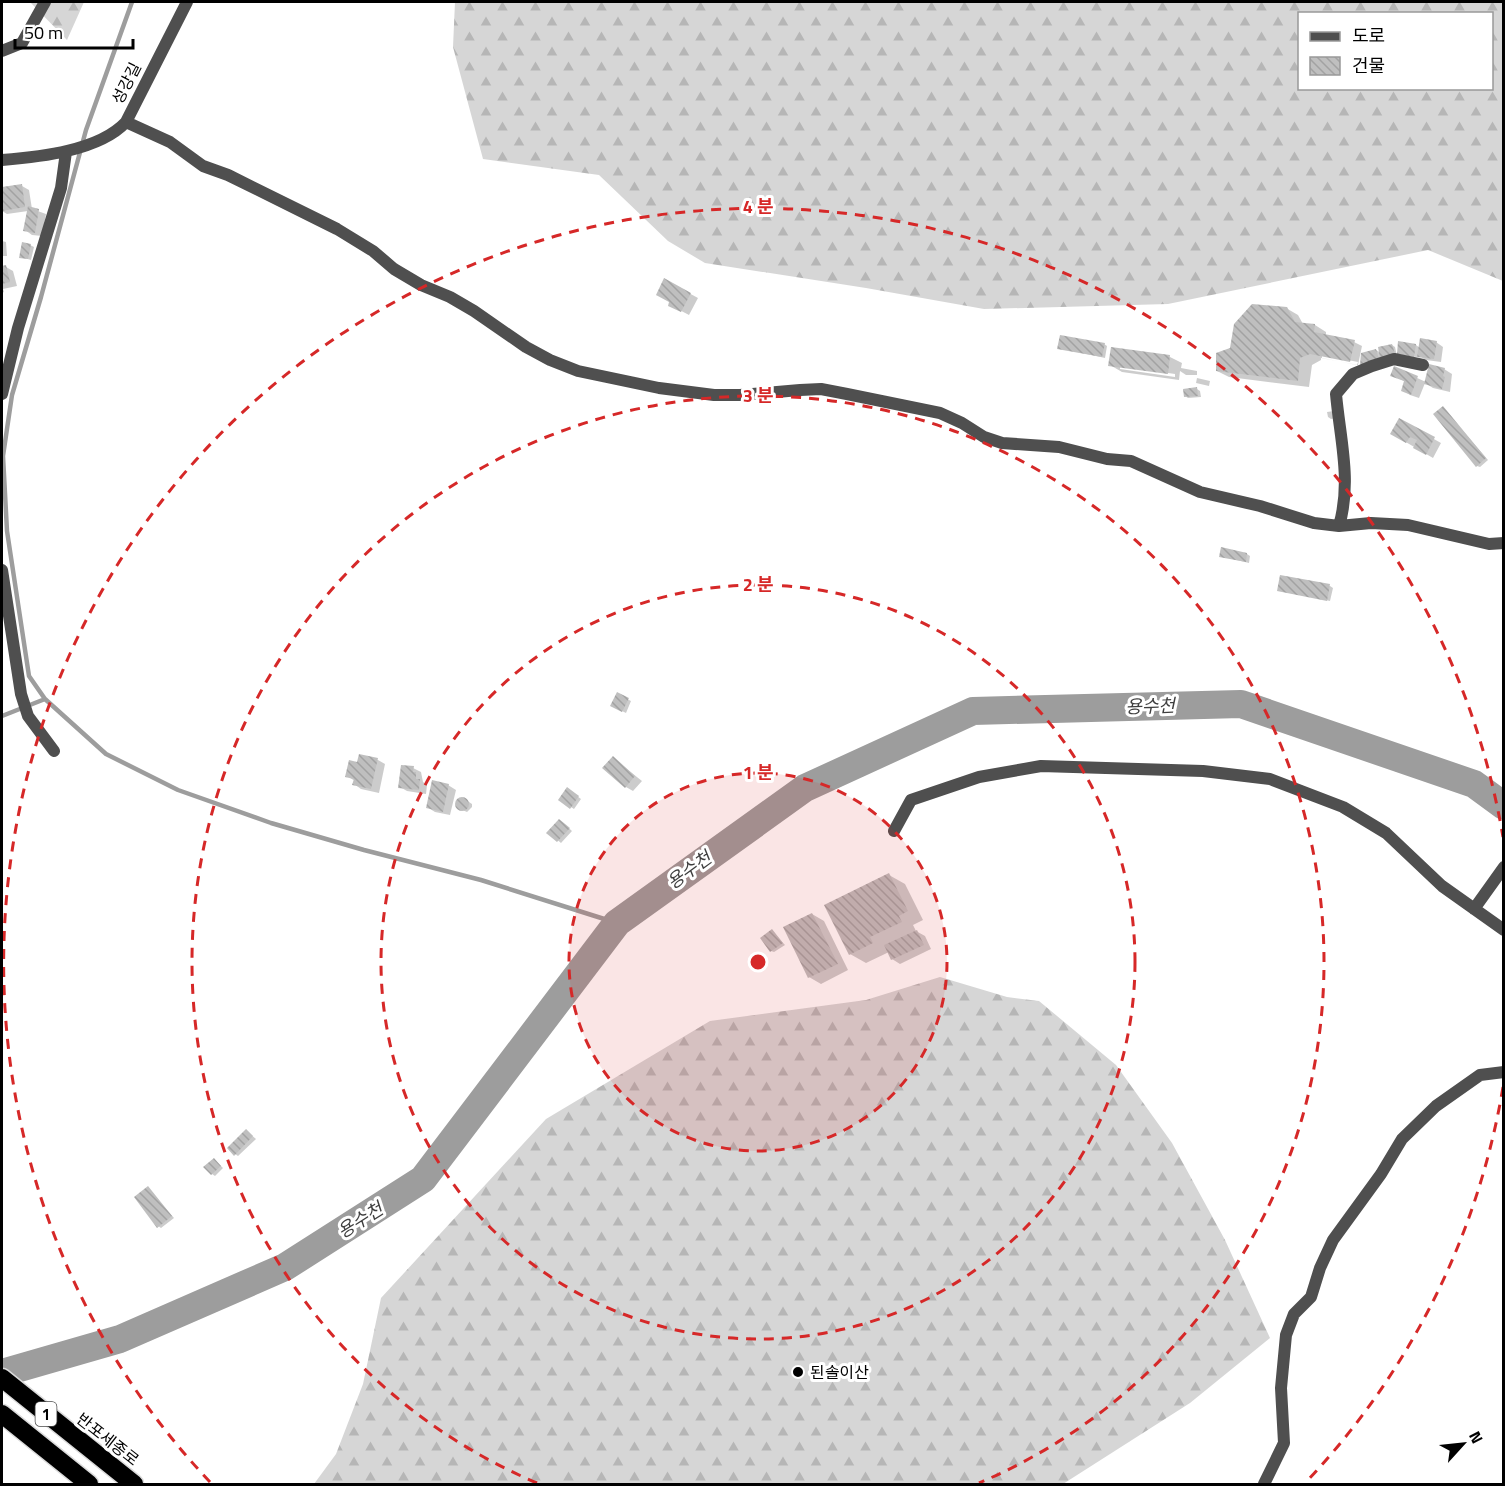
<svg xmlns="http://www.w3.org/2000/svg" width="1505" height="1486" viewBox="0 0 1505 1486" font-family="'Titillium Web','Noto Sans KR',sans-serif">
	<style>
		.forest { fill: url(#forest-firs); fill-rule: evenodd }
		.shadow { fill: #0003; fill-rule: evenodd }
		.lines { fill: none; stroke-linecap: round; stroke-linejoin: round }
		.stream { stroke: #9d9d9d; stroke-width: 4.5 }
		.river { stroke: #9d9d9d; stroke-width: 28 }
		.building { fill: url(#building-back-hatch) }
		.highway-casing { stroke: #dbdbdb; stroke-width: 21 }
		.street { stroke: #4f4f4f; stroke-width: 12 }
		.highway { stroke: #000; stroke-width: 18 }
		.ring { fill: none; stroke: #d62828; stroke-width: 3; stroke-dasharray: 10 8 }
		.poi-dot { fill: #000; stroke: #fff; stroke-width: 2 }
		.labels { text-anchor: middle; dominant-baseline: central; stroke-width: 6; stroke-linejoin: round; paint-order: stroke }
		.shield { fill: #fff; stroke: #4c4c4c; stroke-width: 1.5 }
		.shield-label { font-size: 15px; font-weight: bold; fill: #000 }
		.street-label { font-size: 16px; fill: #000; stroke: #fff }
		.poi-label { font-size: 16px; fill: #000; stroke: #fff; text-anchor: start }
		.water-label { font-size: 18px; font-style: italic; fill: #3e3e3e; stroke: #fff }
		.centre { fill: #d62828; stroke: #fff; stroke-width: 3 }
		.ring-label { font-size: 18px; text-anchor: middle; font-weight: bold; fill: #d62828; stroke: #fff; stroke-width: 6; stroke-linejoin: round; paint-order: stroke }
	</style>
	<defs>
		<pattern id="forest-firs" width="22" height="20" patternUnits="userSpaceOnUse" patternTransform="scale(1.5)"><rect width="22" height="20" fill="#d6d6d6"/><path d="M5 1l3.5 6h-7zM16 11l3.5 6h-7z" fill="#b6b6b6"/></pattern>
		<pattern id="building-back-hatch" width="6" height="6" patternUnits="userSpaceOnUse" patternTransform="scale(1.5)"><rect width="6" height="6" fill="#bfbfbf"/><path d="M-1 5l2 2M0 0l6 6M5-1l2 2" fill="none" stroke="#a2a2a2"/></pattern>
	</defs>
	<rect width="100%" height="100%" fill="#fff"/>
	<path class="forest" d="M30 2H84L67 40Z
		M455 2H1503V281L1428 250 1168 304 984 309 866 288 705 263 668 241 599 175 483 159 453 47ZM1300 14H1492V88H1300Z
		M940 977 1007 997 1039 1001 1116 1065 1172 1143 1225 1240 1270 1338 1190 1403 1063 1484H314L336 1454 363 1384 381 1298 546 1119 710 1021 866 1000Z"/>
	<path class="shadow" d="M22 186 29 190 32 209 46 214 42 236 32 235 25 230 28 211 7 214 2 211V189Z
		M2 241 6 242 7 256H2Z
		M30 245 34 247 31 260 21 257Z
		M6 267 13 271 17 286 3 289 4 292 2 293V268Z
		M665 280 698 298 689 315 670 305Z
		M1286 308 1298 315 1303 324 1315 325 1326 332V336L1354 342 1362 346 1358 365 1321 358V360L1312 365 1309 387 1229 377 1217 371 1231 349ZM1322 355 1358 362 1357 365 1322 358Z
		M1436 342 1443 347 1441 362 1426 360 1418 355 1417 357 1401 355 1416 345 1420 348Z
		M1104 344 1107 346 1105 358 1059 348Z
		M1392 345 1395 347 1397 356 1364 366 1376 350 1381 353Z
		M1112 348 1170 357 1182 363 1181 368 1197 371V375H1186L1180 371 1179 380 1122 372 1110 365ZM1120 366 1175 374V377L1120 369Z
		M1395 368 1426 382 1444 369 1452 374 1450 392 1433 388 1425 383 1419 398 1410 395 1403 390 1406 382 1392 375Z
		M1197 378 1210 381 1209 386 1196 383Z
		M1197 389 1200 391 1201 397 1188 398 1185 396Z
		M1443 408 1488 460 1480 467 1477 466Z
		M1334 411 1337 418 1331 419 1328 417 1327 412Z
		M1400 420 1441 443 1433 458 1392 434Z
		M1247 554 1250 556 1249 563 1220 556Z
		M1330 586 1333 588 1330 601 1279 590Z
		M617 694 631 701 626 713 612 706Z
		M360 756 378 760 385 764 379 793 361 789 354 784 355 781 347 776 358 764Z
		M613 758 642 781 633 791 626 787Z
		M413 768 421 772 423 782 427 785 426 794 407 791 400 787Z
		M448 785 456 790 450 815 435 812 427 807Z
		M568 789 581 799 574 809 560 800Z
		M463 798 472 804V807L467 812 458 808 457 804 458 801Z
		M562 822 572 831 561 843 548 832Z
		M889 875 905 884 923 920 913 925 916 931 925 936 931 949 900 964 892 959 889 952 866 963 850 954Z
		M812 914 824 921 848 970 821 984 809 977Z
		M772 931 785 945 774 952 771 951Z
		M249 1133 256 1139 238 1156 235 1154Z
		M214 1159 223 1168 215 1176 212 1174Z
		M148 1188 174 1218 161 1228 158 1226Z"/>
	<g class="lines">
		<path class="stream" d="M45 699 29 676 7 531 3 456 12 395 41 297 86 130 132 2
			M2 716 45 699 106 754 178 790 271 823 364 850 481 880 617 923"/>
		<path class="river" d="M2 1373 120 1339 285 1267 423 1179 617 923 805 788 973 711 1241 704 1474 784 1504 806"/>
	</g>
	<path class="building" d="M22 184 25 207 2 211V187Z
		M28 206 39 209 35 233 23 231Z
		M22 242 31 244 28 259 19 258Z
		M6 265 10 282 2 284V266Z
		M664 278 691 293 681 312 668 306 669 302 656 295Z
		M1252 304 1287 307 1295 322 1315 324 1314 332 1355 340 1350 362 1310 354 1300 358 1298 381 1216 371V353L1230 348 1234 324Z
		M1060 335 1105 343 1102 357 1057 349Z
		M1420 338 1437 341 1434 359 1417 357Z
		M1398 341 1416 344 1414 357 1397 354Z
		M1392 344 1395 354 1380 358 1378 347Z
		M1111 347 1170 355 1168 374 1108 366Z
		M1376 349 1379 359 1360 365 1361 353Z
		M1429 364 1445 368 1443 376 1445 377 1442 389 1424 384Z
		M1394 366 1418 376 1411 395 1401 391 1404 381 1390 376Z
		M1197 387 1198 396 1184 397 1183 389Z
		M1443 406 1486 458 1476 467 1433 414Z
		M1399 418 1435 437 1426 455 1413 448 1417 440 1410 437 1406 443 1390 434Z
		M1221 547 1247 553 1246 562 1219 557Z
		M1280 575 1330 584 1327 601 1277 591Z
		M617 692 629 698 622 712 610 706Z
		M359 754 378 758 371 789 352 785 354 779 345 777 349 760 357 762Z
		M613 756 635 776 625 788 602 768Z
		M401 765 414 766 413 772H416V779H420L419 790 398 788Z
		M432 780 449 784 443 812 426 808Z
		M567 787 579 796 570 809 558 800Z
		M455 804a7 7 0 1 1 14 0a7 7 0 1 1-14 0Z
		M559 819 570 828 557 842 546 833Z
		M889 873 908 911 899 916 902 922 870 937 873 943 849 955 824 905Z
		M812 913 838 964 808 978 783 927Z
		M772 929 783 943 770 952 760 938Z
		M917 930 924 945 891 960 884 945Z
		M246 1129 253 1136 234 1156 227 1148Z
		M214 1158 221 1166 211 1175 203 1167Z
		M148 1186 172 1216 157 1228 134 1197Z"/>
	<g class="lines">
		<g class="highway-casing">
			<path id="highway" d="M2 1378 134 1484
				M2 1414 89 1484"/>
		</g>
		<path class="street" d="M2 51 22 43 45 2
			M126 122 170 142 203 166 228 175 337 229 373 251 394 269 421 285 450 297 474 311 526 347 550 360 578 371 659 388 714 395H740L800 390 821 389 847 394 940 413 962 423 984 437 1002 443 1059 447 1107 459 1131 461 1200 492 1260 506 1314 523 1339 526 1371 523 1408 525 1489 544 1504 543
			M2 160C39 157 99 151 126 122L187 2
			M2 394 18 328 61 188 66 152
			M1339 526C1352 481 1340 439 1336 394L1353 374 1372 366 1394 359 1423 365
			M2 570 21 694 28 716 54 751
			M894 831 911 800 979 777 1041 766 1203 771 1270 779 1343 807 1386 833 1442 886 1504 930
			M1474 909 1504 867
			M1264 1484 1284 1443 1281 1388 1286 1335 1294 1314 1311 1297 1320 1268 1333 1240 1381 1174 1402 1139 1436 1106 1480 1075 1504 1072"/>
		<use href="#highway" class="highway"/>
	</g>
	<circle cx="758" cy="962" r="189" fill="#d62828" fill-opacity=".12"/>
	<g class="ring">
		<circle cx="758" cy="962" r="189"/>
		<circle cx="758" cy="962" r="377"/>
		<path d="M537 1483A566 566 0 1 1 979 1483"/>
		<path d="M1503 1087A755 755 0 0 1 1306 1482M210 1482A755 755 0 1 1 1503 837"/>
	</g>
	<circle class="poi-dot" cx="798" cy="1372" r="6"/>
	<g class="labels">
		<rect class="shield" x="35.5" y="1402" width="21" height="24" rx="4.5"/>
		<g class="shield-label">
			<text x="46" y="1414">1</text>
		</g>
		<g class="street-label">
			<text transform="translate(126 83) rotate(-63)">성강길</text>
			<text transform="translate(108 1439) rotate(38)">반포세종로</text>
		</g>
		<g class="poi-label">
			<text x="810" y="1372">된솔이산</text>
		</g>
		<g class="water-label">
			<text transform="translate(1150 706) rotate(-2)">용수천</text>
			<text transform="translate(689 870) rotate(-36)">용수천</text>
			<text transform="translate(360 1220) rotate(-32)">용수천</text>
		</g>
	</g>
	<circle cx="758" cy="962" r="9" class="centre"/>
	<g class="ring-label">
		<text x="758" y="213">4 분</text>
		<text x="758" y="402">3 분</text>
		<text x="758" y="591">2 분</text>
		<text x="758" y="779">1 분</text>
	</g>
	<rect width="1505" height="1486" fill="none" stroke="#000000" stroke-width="6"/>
	<rect x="1298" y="12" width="195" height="78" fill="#ffffff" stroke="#999999" stroke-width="1.5"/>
	<rect x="1310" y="32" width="30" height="9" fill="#4f4f4f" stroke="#999999" stroke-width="1.5"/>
	<text x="1352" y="42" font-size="18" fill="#000000">도로</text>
	<rect x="1310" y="57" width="30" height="18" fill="url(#building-back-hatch)" stroke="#999999" stroke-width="1.5"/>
	<text x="1352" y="72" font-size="18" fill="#000000">건물</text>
	<g transform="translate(1463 1444) rotate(63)" stroke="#ffffff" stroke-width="4.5" paint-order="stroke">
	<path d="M0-4.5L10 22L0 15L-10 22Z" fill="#000000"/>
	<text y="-9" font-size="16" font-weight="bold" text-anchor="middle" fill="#000000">N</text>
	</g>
	<path d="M15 39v9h118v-9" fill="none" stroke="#000000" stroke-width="3"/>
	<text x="24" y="39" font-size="18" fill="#000000" stroke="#ffffff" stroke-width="4.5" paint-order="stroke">50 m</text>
</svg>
